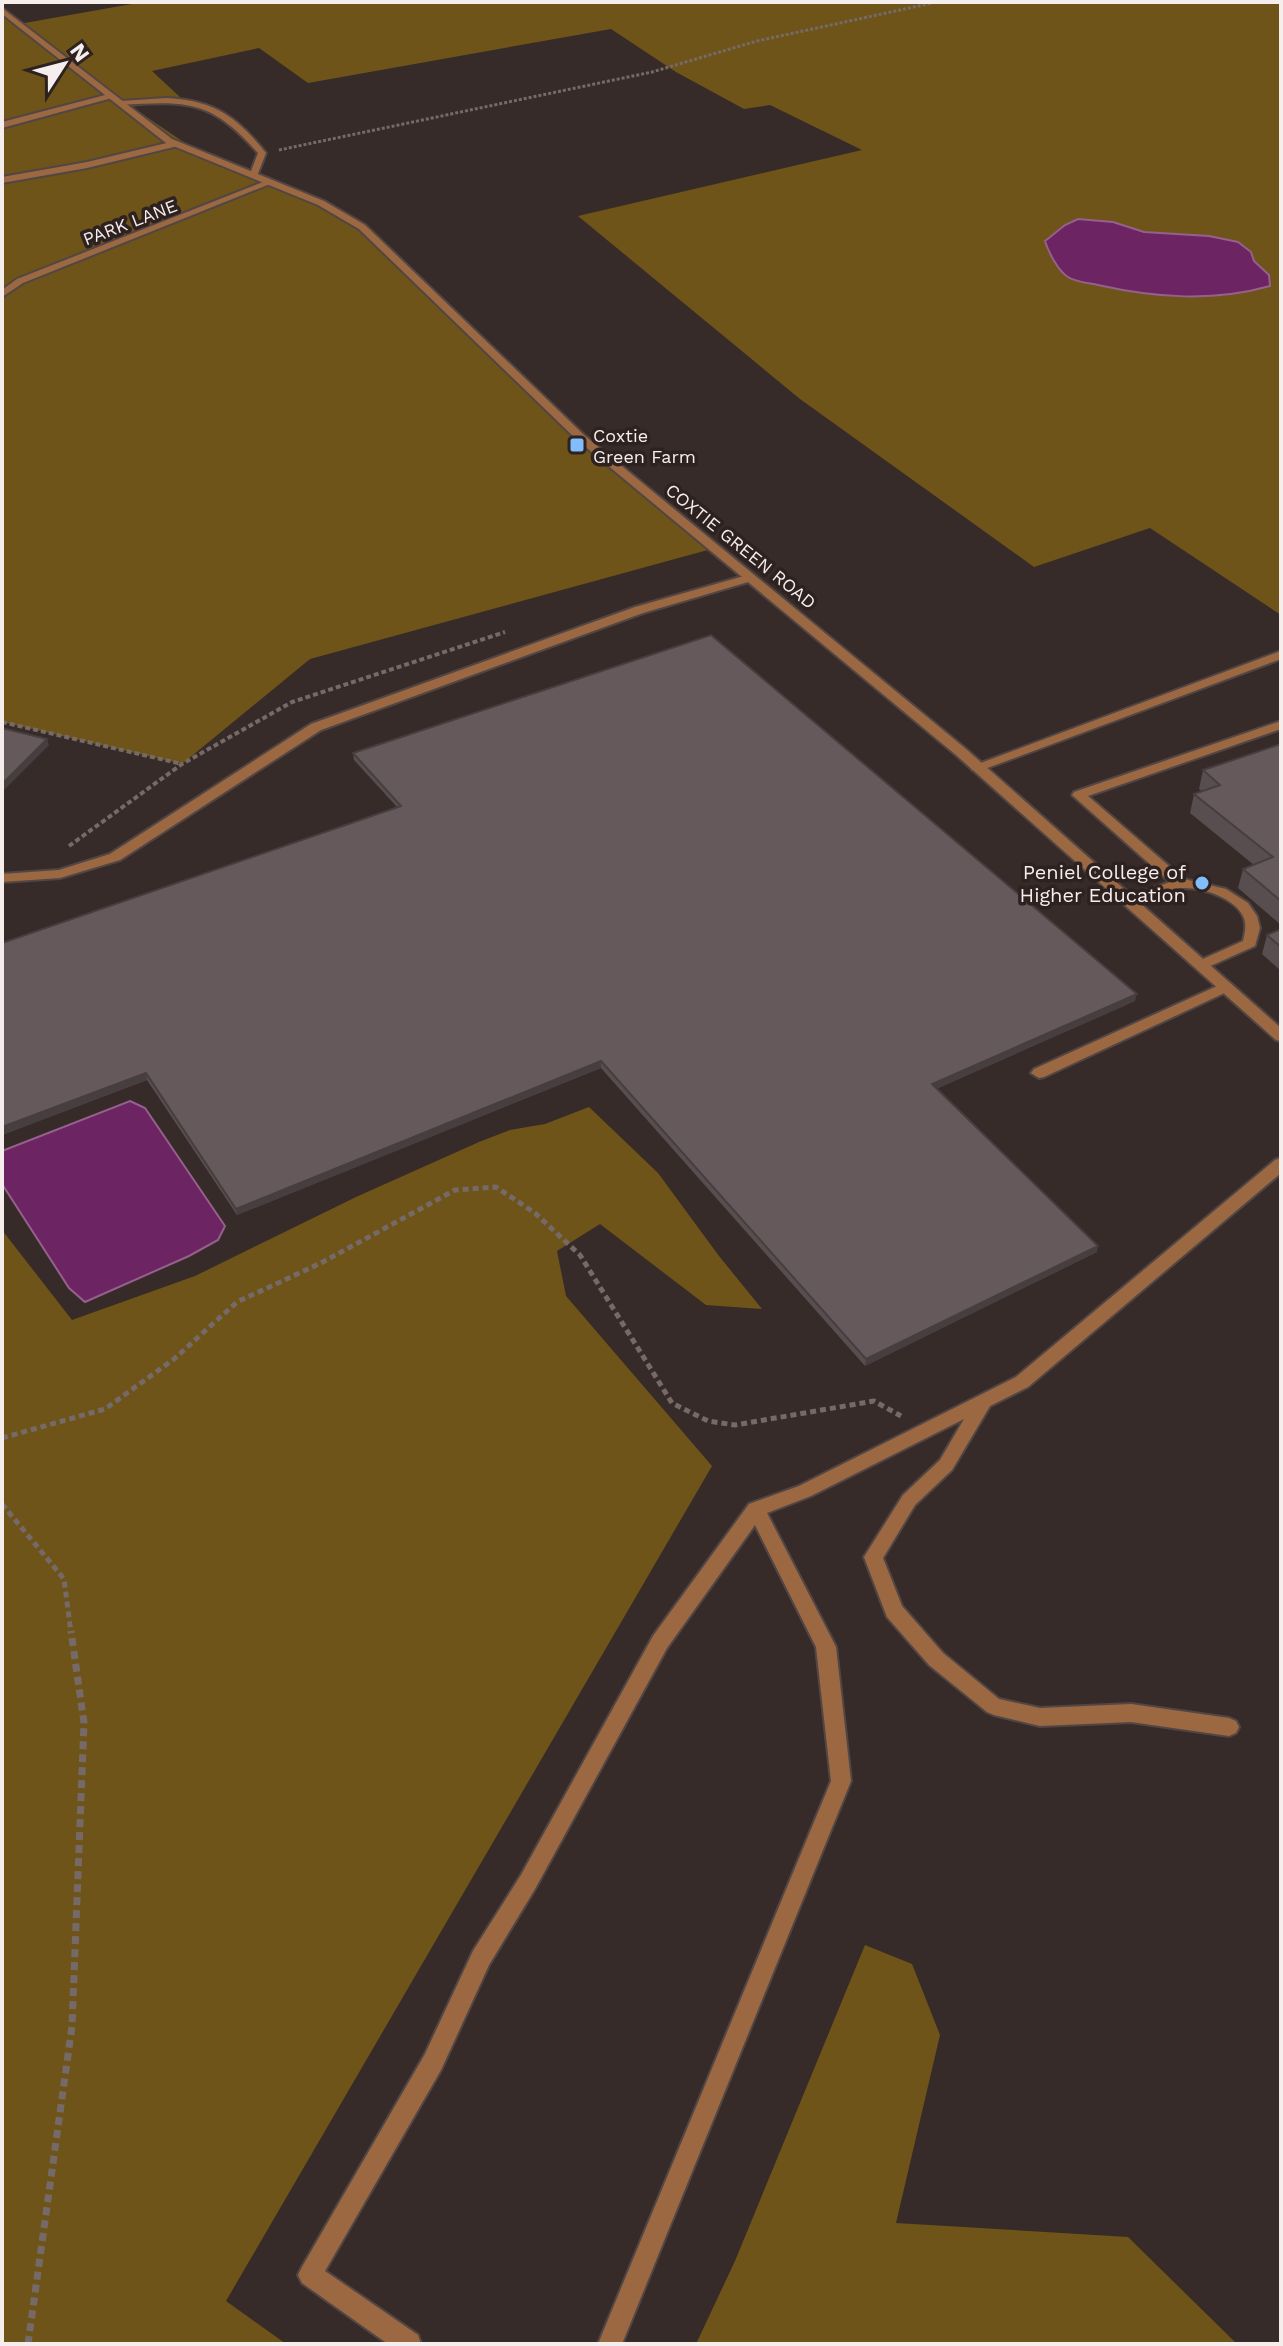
<svg xmlns="http://www.w3.org/2000/svg" width="1283" height="2346" viewBox="0 0 1283 2346" font-family="'Work Sans',sans-serif">
	<style>
		.green { fill: #6e5419 }
		.water { fill: #6c2463; stroke: #95618c; stroke-width: 2 }
		.lines { fill: none; stroke-linecap: round; stroke-linejoin: round }
		.service-casing { stroke: #524644; stroke-width: 4 }
		.minor-casing { stroke: #524644; stroke-width: 4 }
		.tertiary-casing { stroke: #524644; stroke-width: 4 }
		.path-far3 { stroke: #756a68; stroke-width: 3; stroke-dasharray: 3 2; stroke-linecap: butt }
		.path-far2 { stroke: #756a68; stroke-width: 4; stroke-dasharray: 5 3; stroke-linecap: butt }
		.path-far1 { stroke: #756a68; stroke-width: 5; stroke-dasharray: 6 4; stroke-linecap: butt }
		.path { stroke: #756a68; stroke-width: 7; stroke-dasharray: 8 5; stroke-linecap: butt }
		.service { fill: #9b6842; fill-rule: evenodd }
		.minor { fill: #9b6842; fill-rule: evenodd }
		.tertiary { fill: #9b6842; fill-rule: evenodd }
		.wall { fill: #584d4f }
		.shaded-wall { fill: #473e40 }
		.building { fill: #66595c; stroke: #473e40; stroke-width: 2 }
		.poi-dot { fill: #80bdfa; stroke: #2d2220; stroke-width: 3 }
		.labels { text-anchor: middle; dominant-baseline: central; stroke-width: 7; stroke-linejoin: round; paint-order: stroke }
		.far-street-label { font-size: 18px; fill: #f6eeec; stroke: #2d2220 }
		.far-poi-label { font-size: 18px; fill: #f6eeec; stroke: #2d2220; text-anchor: start }
		.poi-label { font-size: 20px; fill: #f6eeec; stroke: #2d2220; text-anchor: end }
	</style>
	<rect width="100%" height="100%" fill="#372b29"/>
	<path class="green" d="M143 2H1281V615L1150 528 1034 567 800 399 578 216 862 150 770 105 744 109 676 72 611 29 308 83 259 48 152 71 181 98 132 107 185 143 346 216 579 437 715 548 310 659 182 764 2 722V10L19 24Z
		M589 1107 658 1173 719 1256 762 1309 706 1305 600 1224 557 1251 566 1296 712 1466 226 2301 286 2344H2V1230L72 1320 195 1276 356 1197 479 1142 510 1130 545 1124Z
		M865 1945 912 1964 940 2035 896 2223 1128 2237 1237 2344H696L735 2261Z"/>
	<path class="water" d="M1078 219 1113 222 1144 232 1209 236 1238 242 1251 252 1254 261 1269 275 1270 286C1213 302 1156 298 1098 285 1089 283 1075 282 1068 277 1058 271 1048 251 1045 241L1065 225Z
		M130 1101 145 1108 225 1226 218 1240 189 1256 85 1302 69 1288 2 1184V1151Z"/>
	<g class="lines">
		<g class="service-casing">
			<path id="service" d="M109 94 112 98 2 128V122Z
				M175 141 179 144 178 146 87 168 2 183V177L87 162Z
				M751 574 757 578 755 580 643 613 321 730 120 860 60 878 2 882V874L59 870 110 854 311 724 635 607Z
				M1281 651V659L982 770H972L970 767Z
				M1281 721V729L1088 796 1184 879 1226 889 1248 903 1257 916 1260 928 1255 946 1206 968H1196L1194 965 1196 962 1243 941C1245 932 1247 924 1243 916 1235 898 1201 887 1183 888 1163 888 1144 908 1124 905L1122 902 1124 899 1170 882 1072 795 1074 792Z
				M1226 982 1231 984 1233 987 1231 990 1044 1077 1039 1078 1031 1073 1034 1069Z
				M1281 1158V1173L1028 1387 990 1406 952 1470 915 1505 883 1558 902 1606 943 1653 999 1699 1040 1708 1131 1704 1229 1718 1236 1721 1239 1727 1236 1733 1229 1736 1131 1722 1040 1726 994 1715 987 1712 929 1665 887 1617 864 1557 903 1495 940 1460 964 1419 811 1496 767 1513 836 1647 851 1781 622 2344H598L831 1781 816 1647 755 1525 667 1648 535 1889 489 1965 441 2070 325 2271 418 2335 421 2344H388L302 2283 298 2275 302 2267 425 2054 473 1951 521 1875 653 1636 749 1504 799 1486 1016 1377 1275 1160Z"/>
		</g>
		<g class="minor-casing">
			<path id="minor" d="M166 98C214 100 237 117 266 153L257 176 250 174 258 153C211 100 189 101 121 105L117 103 121 101Z
				M268 180 275 182 23 283 2 297V290L17 279Z"/>
		</g>
		<g class="tertiary-casing">
			<path id="tertiary" d="M2 8 172 139 324 201 365 225 584 435 966 749 1281 1028V1041L1276 1040 956 755 576 439 359 229 318 205 166 143 2 14Z"/>
		</g>
		<path class="path-far3" d="M279 150 652 72 757 41 937 2"/>
		<path class="path-far2" d="M2 722 182 764
			M69 846 182 764 292 702 505 632"/>
		<path class="path-far1" d="M2 1438 105 1409 174 1359 237 1302 321 1263 455 1190 496 1187 535 1213 580 1255 672 1403 708 1421 735 1425 874 1401 901 1416
			M2 1504 64 1579 71 1633"/>
		<path class="path" d="M28 2344 72 2026 84 1723 71 1631"/>
		<use href="#service" class="service"/>
		<use href="#minor" class="minor"/>
		<use href="#tertiary" class="tertiary"/>
	</g>
	<path class="wall" d="M1281 744V925L1238 888 1243 869 1254 865 1190 813 1194 794 1202 791 1199 789 1203 770Z
		M353 753 1135 1001 936 1089 1097 1252 865 1366 601 1068 237 1215 147 1080 2 1135V943L397 807 354 760Z
		M1281 929V971L1262 954 1267 935Z"/>
	<path class="shaded-wall" d="M47 739 49 745 2 792V784Z
		M1137 994 1135 1001 931 1091 932 1084Z
		M601 1061V1068L237 1215 236 1209Z
		M146 1073 147 1080 2 1135V1127Z
		M1098 1246 1097 1252 865 1366 866 1359Z"/>
	<path class="building" d="M711 635 1137 994 932 1084 1098 1246 866 1359 601 1061 236 1209 146 1073 2 1127V943L401 806 353 753Z
		M2 728 47 739 2 784Z
		M1281 744V901L1243 869 1273 857 1194 794 1220 785 1203 770Z
		M1281 929V947L1267 935Z"/>
	<g class="poi-dot">
		<rect x="569" y="437" width="16" height="16" rx="4"/>
		<circle cx="1202" cy="883" r="8"/>
	</g>
	<g class="labels">
		<g class="far-street-label">
			<text transform="translate(130 222) rotate(-21)">PARK LANE</text>
			<text transform="translate(741 546) rotate(39)">COXTIE GREEN ROAD</text>
		</g>
		<g class="far-poi-label">
			<text x="593" y="435">Coxtie<tspan x="593" dy="21">Green Farm</tspan></text>
		</g>
		<g class="poi-label">
			<text x="1186" y="872">Peniel College of<tspan x="1186" dy="23">Higher Education</tspan></text>
		</g>
	</g>
	<rect width="1283" height="2346" fill="none" stroke="#f6eeec" stroke-width="8"/>
	<g transform="translate(64 64) rotate(54)" stroke="#2d2220" stroke-width="6" paint-order="stroke">
	<path d="M0-6L14 30L0 20L-14 30Z" fill="#f6eeec"/>
	<text y="-12" font-size="22" font-weight="bold" text-anchor="middle" fill="#f6eeec">N</text>
	</g>
</svg>
